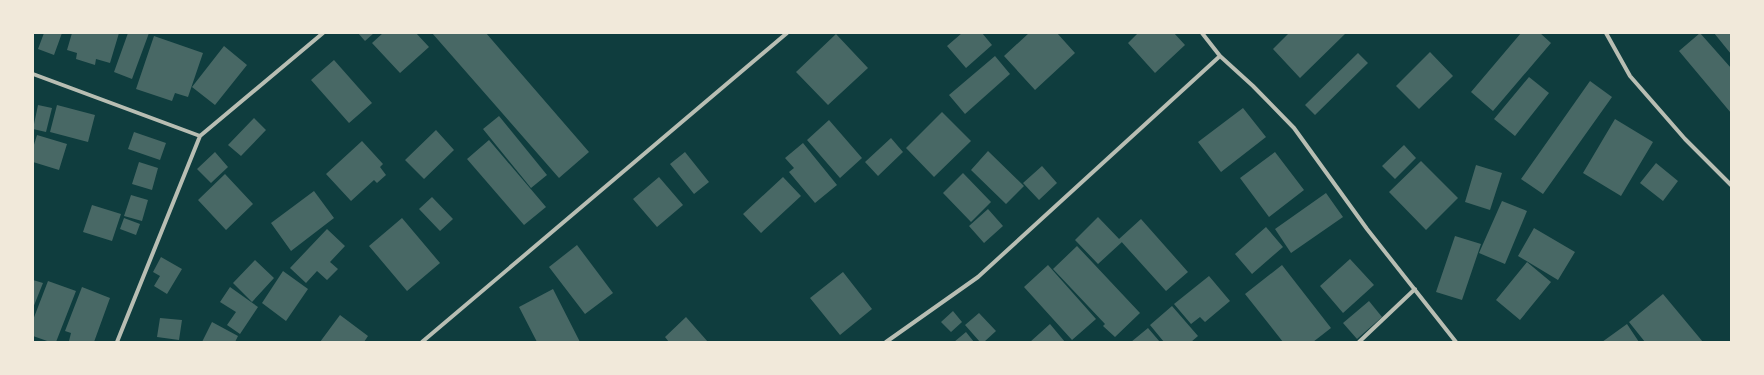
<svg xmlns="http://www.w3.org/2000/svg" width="1764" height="375" viewBox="0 0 1764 375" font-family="Poppins,sans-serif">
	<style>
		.building { fill: #486865 }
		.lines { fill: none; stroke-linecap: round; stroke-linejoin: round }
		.minor { stroke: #b8beb3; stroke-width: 4 }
	</style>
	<rect width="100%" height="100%" fill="#0f3d3e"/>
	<path class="building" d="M44 33H62L54 55 38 49Z
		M72 33H119L110 63 96 59 95 65 76 59 77 53 67 50Z
		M128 33H149L132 79 114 72Z
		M358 33H374L365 41Z
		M383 33H416L429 47 400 73 372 43Z
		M432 33H486L589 152 559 178Z
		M962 33H982L992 45 966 68 947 46Z
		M1029 33H1057L1075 53 1035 90 1004 56Z
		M1138 33H1174L1185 45 1155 73 1128 43Z
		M1289 33H1346L1300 78 1273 49Z
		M1521 33H1540L1551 43 1493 111 1471 92Z
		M1700 33 1731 68V113L1679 51Z
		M1714 33H1731V54Z
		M836 34 868 68 828 105 796 72Z
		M154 36 203 53 188 97 175 93 172 101 136 89Z
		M224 46 247 65 215 105 192 87Z
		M1430 52 1453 76 1419 109 1396 86Z
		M1358 53 1368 63 1315 115 1305 105Z
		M995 56 1010 74 965 114 949 95Z
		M334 60 372 103 349 123 311 80Z
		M1529 77 1549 93 1515 136 1494 119Z
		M1590 81 1612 97 1543 194 1521 179Z
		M38 105 52 108 46 132 33 129Z
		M57 105 95 115 88 142 50 132Z
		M1243 108 1266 137 1221 172 1198 142Z
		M942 112 971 141 934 177 906 148Z
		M499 116 547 175 531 188 483 129Z
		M254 118 266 130 241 156 228 145Z
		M1615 119 1653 142 1621 196 1583 173Z
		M829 120 862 158 840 178 807 140Z
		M436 130 454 150 424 179 405 160Z
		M134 132 166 143 160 160 128 149Z
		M37 135 67 144 59 170 33 162V148Z
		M891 138 903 152 878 176 865 162Z
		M489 140 546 207 524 225 467 159Z
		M362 141 383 164 380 167 386 175 377 183 374 180 351 201 326 174Z
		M803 143 837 185 815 203 789 172 794 168 785 158Z
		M1404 145 1416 158 1395 179 1382 166Z
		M988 151 1024 186 1006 204 971 170Z
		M215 152 228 167 211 183 197 169Z
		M685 152 709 182 694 194 670 164Z
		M1275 152 1304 190 1269 217 1240 178Z
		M1421 161 1458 198 1426 230 1389 192Z
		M139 162 158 168 152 190 132 184Z
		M1656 163 1678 181 1663 201 1640 183Z
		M1476 165 1502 173 1490 210 1465 202Z
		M1042 166 1057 183 1039 200 1023 183Z
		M963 173 991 202 971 222 943 193Z
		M225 174 253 204 226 230 198 200Z
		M659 177 683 205 657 227 633 199Z
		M783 177 801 196 761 233 743 214Z
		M314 191 334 218 291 251 271 223Z
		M1326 193 1343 217 1291 253 1275 229Z
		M131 195 148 200 142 221 124 216Z
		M432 197 453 219 440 231 419 209Z
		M1502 201 1527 211 1505 264 1479 253Z
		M92 205 121 214 112 241 83 232Z
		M988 209 1003 226 984 243 969 226Z
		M1098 217 1122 242 1098 264 1075 240Z
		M124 218 140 224 136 235 120 229Z
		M402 218 440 263 407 291 369 246Z
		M1141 219 1188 272 1166 291 1119 239Z
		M1266 227 1283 247 1252 274 1235 254Z
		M1534 228 1575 252 1558 280 1518 256Z
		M327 229 345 246 330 262 338 269 327 280 317 271 306 283 290 268Z
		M1455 236 1481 244 1462 300 1436 292Z
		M577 245 613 293 585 314 549 267Z
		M1077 246 1140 313 1115 337 1103 326 1105 324 1053 269Z
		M161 257 182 269 167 294 154 286 160 276 153 272Z
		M1350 259 1374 285 1343 313 1320 286Z
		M255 260 274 278 252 302 233 283Z
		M1527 262 1551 282 1520 320 1496 300Z
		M1048 265 1096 319 1072 340 1024 287Z
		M1282 265 1331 328 1313 342H1283L1245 294Z
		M283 271 308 289 286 321 262 303Z
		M843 272 872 309 840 335 810 298Z
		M1209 276 1230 301 1205 322 1200 317 1191 324 1174 304Z
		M33 280 43 283 33 308Z
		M48 281 76 291 56 342H50L33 336V320Z
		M82 287 110 298 94 342 69 341 71 333 65 331Z
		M230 287 258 307 240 334 227 325 236 312 220 302Z
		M553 289 580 342H537L519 307Z
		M1663 294 1703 342H1645L1629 322Z
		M1369 301 1382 317 1357 339 1343 323Z
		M1172 306 1198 336 1191 342H1164L1150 325Z
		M953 311 962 322 951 332 941 322Z
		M979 313 996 331 984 342H980L965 325Z
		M340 315 368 336 364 342H320Z
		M686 317 708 342H669L665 337Z
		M160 318 182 320 179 340 157 337Z
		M212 322 238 336 235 342H202Z
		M1050 324 1065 342H1030Z
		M1627 324 1639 342H1602Z
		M1148 328 1160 342H1131Z
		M966 332 974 342H954Z"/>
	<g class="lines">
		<path class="minor" d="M1202 33 1220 56 1253 86 1294 128 1367 229 1456 342
			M1606 33 1630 76 1685 139 1731 185
			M33 74 200 136
			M117 342 200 136 323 33
			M422 342 787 33
			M886 342 978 277 1220 56
			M1359 342 1415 289"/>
	</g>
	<rect width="1764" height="375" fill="none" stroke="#f1e9da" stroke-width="68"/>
</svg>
